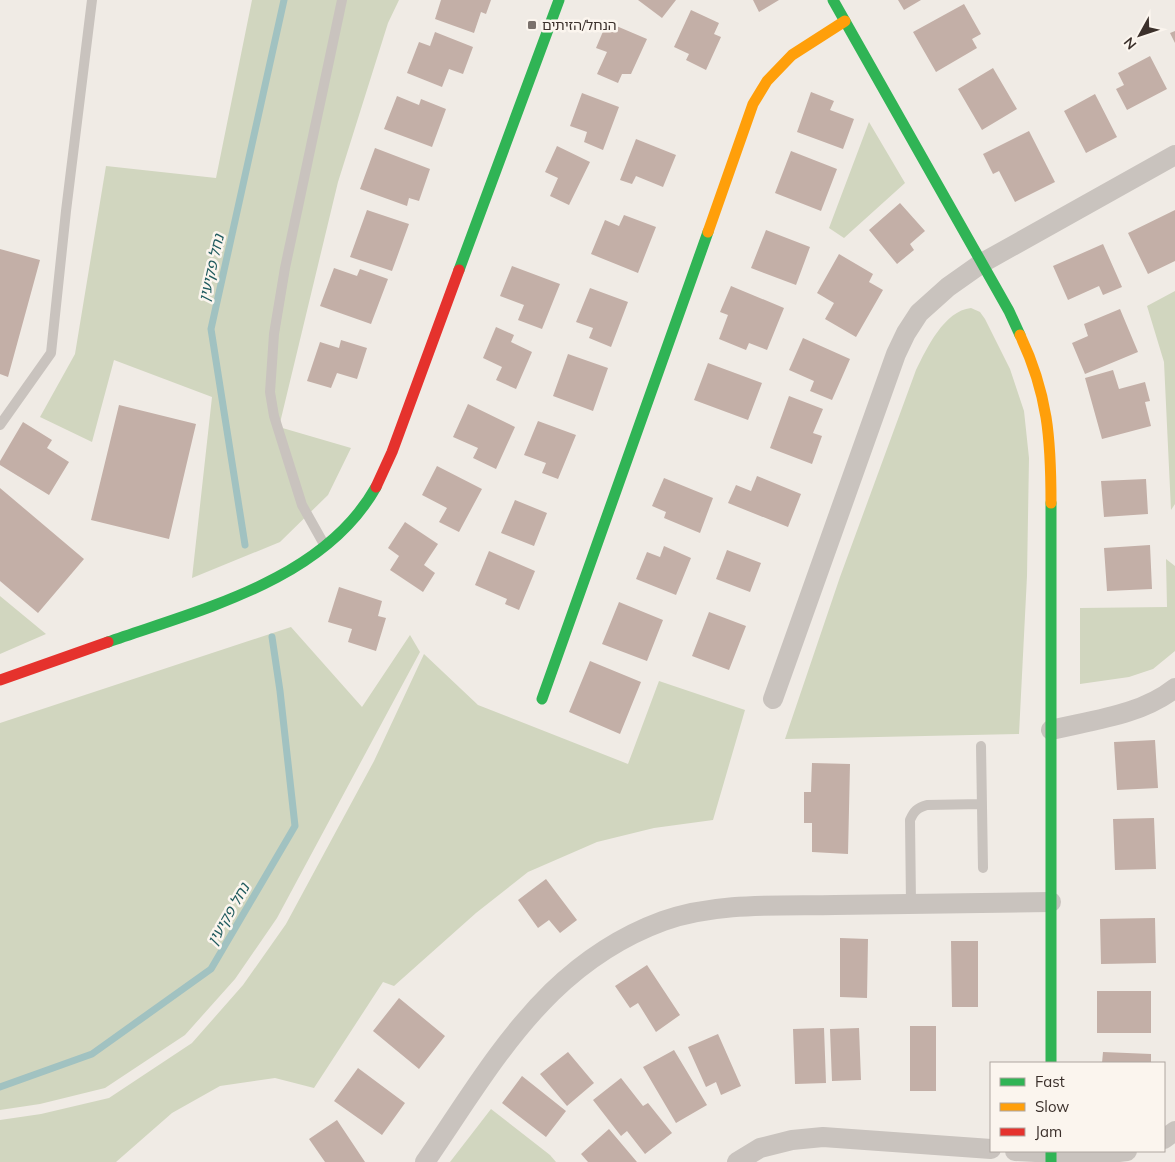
<svg xmlns="http://www.w3.org/2000/svg" width="1175" height="1162" viewBox="0 0 1175 1162" font-family="Mulish,'Noto Sans Hebrew',sans-serif">
	<style>
		.green { fill: #d1d6bf }
		.lines { fill: none; stroke-linecap: round; stroke-linejoin: round }
		.stream { stroke: #a1c2c1; stroke-width: 7 }
		.building { fill: #c3afa7 }
		.lane { stroke: #c9c3be; stroke-width: 10 }
		.street { stroke: #c9c3be; stroke-width: 20 }
		.fast { stroke: #30b455; stroke-width: 11 }
		.slow { stroke: #ff9f0a; stroke-width: 11 }
		.jam { stroke: #e5322d; stroke-width: 11 }
		.poi-dot { fill: #7a716c; stroke: #fbf5ee; stroke-width: 2 }
		.labels { text-anchor: middle; dominant-baseline: central; stroke-width: 5; stroke-linejoin: round; paint-order: stroke }
		.poi-label { font-size: 14px; fill: #3b302b; stroke: #fbf5ee; text-anchor: start }
		.water-label { font-size: 15px; font-style: italic; fill: #1f5a5e; stroke: #fbf5ee }
	</style>
	<rect width="100%" height="100%" fill="#f0ebe5"/>
	<path class="green" d="M252 0H399L388 23 338 182 279 427 351 448 328 495 280 542 192 578 212 397 114 360 92 442 40 417 75 354 106 166 216 178Z
		M869 122 905 183 844 238 829 228Z
		M1175 291V504L1171 510 1164 362 1147 306Z
		M971 308 980 312 985 319 1010 369 1024 411 1029 458 1027 576 1019 734 785 739 840 577 916 370C927 348 944 311 971 308Z
		M1166 559 1175 566V651L1153 669 1129 677 1080 684V608L1167 607Z
		M0 596 46 634 0 654Z
		M291 627 362 707 410 635 420 652 277 918 235 979 185 1035 105 1088 40 1104 0 1110V723Z
		M424 654 478 705 628 764 659 681 745 710 713 820 654 828 597 842 528 872 476 913 394 986 383 982 314 1088 275 1078 220 1086 172 1113 116 1162H0V1120L41 1114 109 1098 192 1043 243 985 286 924 374 761Z
		M491 1109 550 1155 556 1162H450Z"/>
	<g class="lines">
		<path class="stream" d="M245 545 211 329 284 0
			M0 1087 92 1054 211 969 295 826 280 691 272 637"/>
	</g>
	<path class="building" d="M441 0H491L486 14 481 12 474 33 435 19Z
		M638 0H676L662 18Z
		M753 0H779L759 12Z
		M898 0H921L904 10Z
		M964 4 981 34 972 39 977 48 936 72 913 32Z
		M691 10 719 23 714 34 721 37 706 70 686 60 689 54 674 47Z
		M607 22 647 39 631 74H622L618 83 597 74 607 52 596 48Z
		M1175 31V43L1170 33Z
		M435 32 473 47 463 74 449 69 442 87 407 73 419 42 430 46Z
		M1150 56 1167 89 1127 110 1116 89 1124 85 1118 73Z
		M993 68 1017 109 982 130 958 89Z
		M811 92 834 101 830 110 854 119 843 149 797 132Z
		M582 93 619 107 603 150 584 142 587 132 570 126Z
		M1095 94 1117 137 1086 153 1064 111Z
		M397 96 419 105 421 99 446 109 432 147 384 129Z
		M1029 131 1055 182 1015 202 999 171 993 174 983 154Z
		M636 139 676 155 663 187 636 176 632 184 620 180Z
		M557 146 590 162 569 205 550 196 558 178 545 172Z
		M375 148 430 169 419 201 409 198 407 206 360 189Z
		M791 151 837 169 821 211 775 193Z
		M900 203 925 231 910 244 914 250 897 264 869 230Z
		M367 210 409 224 392 271 350 257Z
		M1175 210V261L1148 274 1128 233Z
		M624 215 656 227 638 273 591 254 605 220 619 226Z
		M766 230 810 247 796 285 751 268Z
		M1103 244 1122 287 1103 295 1099 286 1068 300 1053 266Z
		M0 249 40 260 8 377 0 374Z
		M839 254 873 274 869 282 883 290 856 337 825 319 834 303 817 293Z
		M512 266 560 284 542 329 518 320 524 305 500 296Z
		M334 268 357 276 360 269 388 279 371 324 320 306Z
		M731 286 784 308 767 350 749 343 746 350 719 339 728 315 720 312Z
		M590 288 628 302 611 347 589 338 593 328 576 322Z
		M1120 309 1138 352 1085 374 1072 343 1088 336 1084 324Z
		M496 327 514 335 511 342 532 352 516 389 496 380 502 367 483 358Z
		M803 338 850 359 832 400 810 391 814 381 789 370Z
		M341 340 367 348 357 379 337 373 331 388 307 381 320 342 339 348Z
		M568 354 608 368 593 411 553 396Z
		M708 363 762 383 748 420 694 400Z
		M1113 370 1119 389 1145 382 1150 401 1145 402 1151 426 1102 439 1085 378Z
		M789 396 823 409 813 433 822 436 812 464 770 448Z
		M468 404 515 427 496 469 473 458 478 448 453 437Z
		M119 405 196 424 169 539 91 520Z
		M538 421 576 435 558 479 542 473 546 463 524 455Z
		M23 422 52 440 47 448 69 462 49 495 0 465V461Z
		M437 466 482 489 459 532 439 522 447 508 422 495Z
		M757 476 801 494 788 527 728 503 736 485 751 491Z
		M664 478 713 498 700 533 664 518 666 512 652 506Z
		M1146 479 1148 514 1104 517 1101 481Z
		M0 488 84 559 38 613 0 581Z
		M515 500 547 513 534 546 501 533Z
		M405 522 438 544 424 565 435 573 423 592 390 570 399 556 388 548Z
		M1150 545 1152 589 1107 591 1104 548Z
		M664 546 691 558 676 595 636 579 647 552 660 557Z
		M727 550 761 563 750 592 716 579Z
		M489 551 535 571 519 610 505 604 507 599 475 585Z
		M339 587 382 601 378 616 386 618 376 651 348 642 352 629 328 622Z
		M619 602 663 620 647 661 602 644Z
		M709 612 746 626 729 670 692 656Z
		M590 661 641 682 620 734 569 712Z
		M1155 740 1158 788 1117 790 1114 742Z
		M812 763 850 764 848 854 812 852V823H804V792H811Z
		M1154 818 1156 869 1115 870 1113 819Z
		M546 879 577 920 560 933 549 920 538 928 518 900Z
		M1155 918 1156 963 1101 964 1100 919Z
		M840 938 868 939 867 998 840 997Z
		M951 941H978V1007H952Z
		M647 965 680 1015 656 1032 638 1003 630 1008 615 986Z
		M1097 991H1151V1033H1097Z
		M399 998 445 1036 419 1069 373 1031Z
		M910 1026H936V1091H910Z
		M824 1028 826 1083 795 1084 793 1029Z
		M859 1028 861 1080 832 1081 830 1029Z
		M718 1034 741 1086 721 1095 716 1082 706 1087 688 1047Z
		M674 1050 707 1105 676 1123 643 1067Z
		M568 1052 594 1083 567 1106 540 1074Z
		M1103 1052 1151 1054V1063H1102Z
		M358 1068 405 1103 382 1135 334 1101Z
		M522 1076 566 1111 546 1137 502 1103Z
		M621 1078 643 1106 648 1103 672 1133 645 1154 627 1131 621 1136 593 1100Z
		M337 1120 365 1162H325L309 1139Z
		M609 1129 637 1162H588L581 1154Z"/>
	<g class="lines">
		<path class="lane" d="M0 425 51 353 66 211 92 0
			M325 546 302 505 274 416 270 392 274 334 285 268 342 0
			M981 746 983 868
			M911 904 910 820C914 811 917 808 927 805L982 804"/>
		<path class="street" d="M773 699 896 354 906 333 919 313 948 287 982 263 1175 155
			M1051 730C1093 720 1141 715 1175 688
			M1164 1139 1175 1131
			M1015 1151 1096 1155 1127 1151
			M425 1162C465 1104 501 1042 552 992 583 962 622 936 663 921 717 902 778 906 835 905 907 904 979 903 1051 902
			M737 1162 760 1148 792 1140 823 1137 991 1149"/>
		<path class="fast" d="M833 0 1009 311 1020 335
			M459 270 559 0
			M1051 503V1063
			M108 642C202 609 324 580 376 487
			M542 699 708 232
			M1051 1151V1162"/>
		<path class="slow" d="M708 232 753 104 767 81 792 55 845 21
			M1020 335C1048 394 1051 439 1051 503"/>
		<path class="jam" d="M376 487 392 452 459 270
			M0 680 108 642"/>
	</g>
	<rect class="poi-dot" x="527" y="20" width="10" height="10" rx="2.5"/>
	<g class="labels">
		<g class="poi-label">
			<text x="542" y="25">הנחל/הזיתים</text>
		</g>
		<g class="water-label">
			<text transform="translate(211 268) rotate(-77)">נחל פקיעין</text>
			<text transform="translate(228 914) rotate(-60)">נחל פקיעין</text>
		</g>
	</g>
	<rect x="990" y="1062" width="175" height="90" fill="#fbf5ee" stroke="#aea6a0"/>
	<rect x="1000" y="1078" width="25" height="8" fill="#30b455" stroke="#aea6a0"/>
	<text x="1035" y="1087" font-size="15" fill="#3b302b">Fast</text>
	<rect x="1000" y="1103" width="25" height="8" fill="#ff9f0a" stroke="#aea6a0"/>
	<text x="1035" y="1112" font-size="15" fill="#3b302b">Slow</text>
	<rect x="1000" y="1128" width="25" height="8" fill="#e5322d" stroke="#aea6a0"/>
	<text x="1035" y="1137" font-size="15" fill="#3b302b">Jam</text>
	<g transform="translate(1140 35) rotate(230)" stroke="#fbf5ee" stroke-width="4" paint-order="stroke">
	<path d="M0-4L9 19L0 12L-9 19Z" fill="#3b302b"/>
	<text y="-8" font-size="14" font-weight="bold" text-anchor="middle" fill="#3b302b">N</text>
	</g>
</svg>
